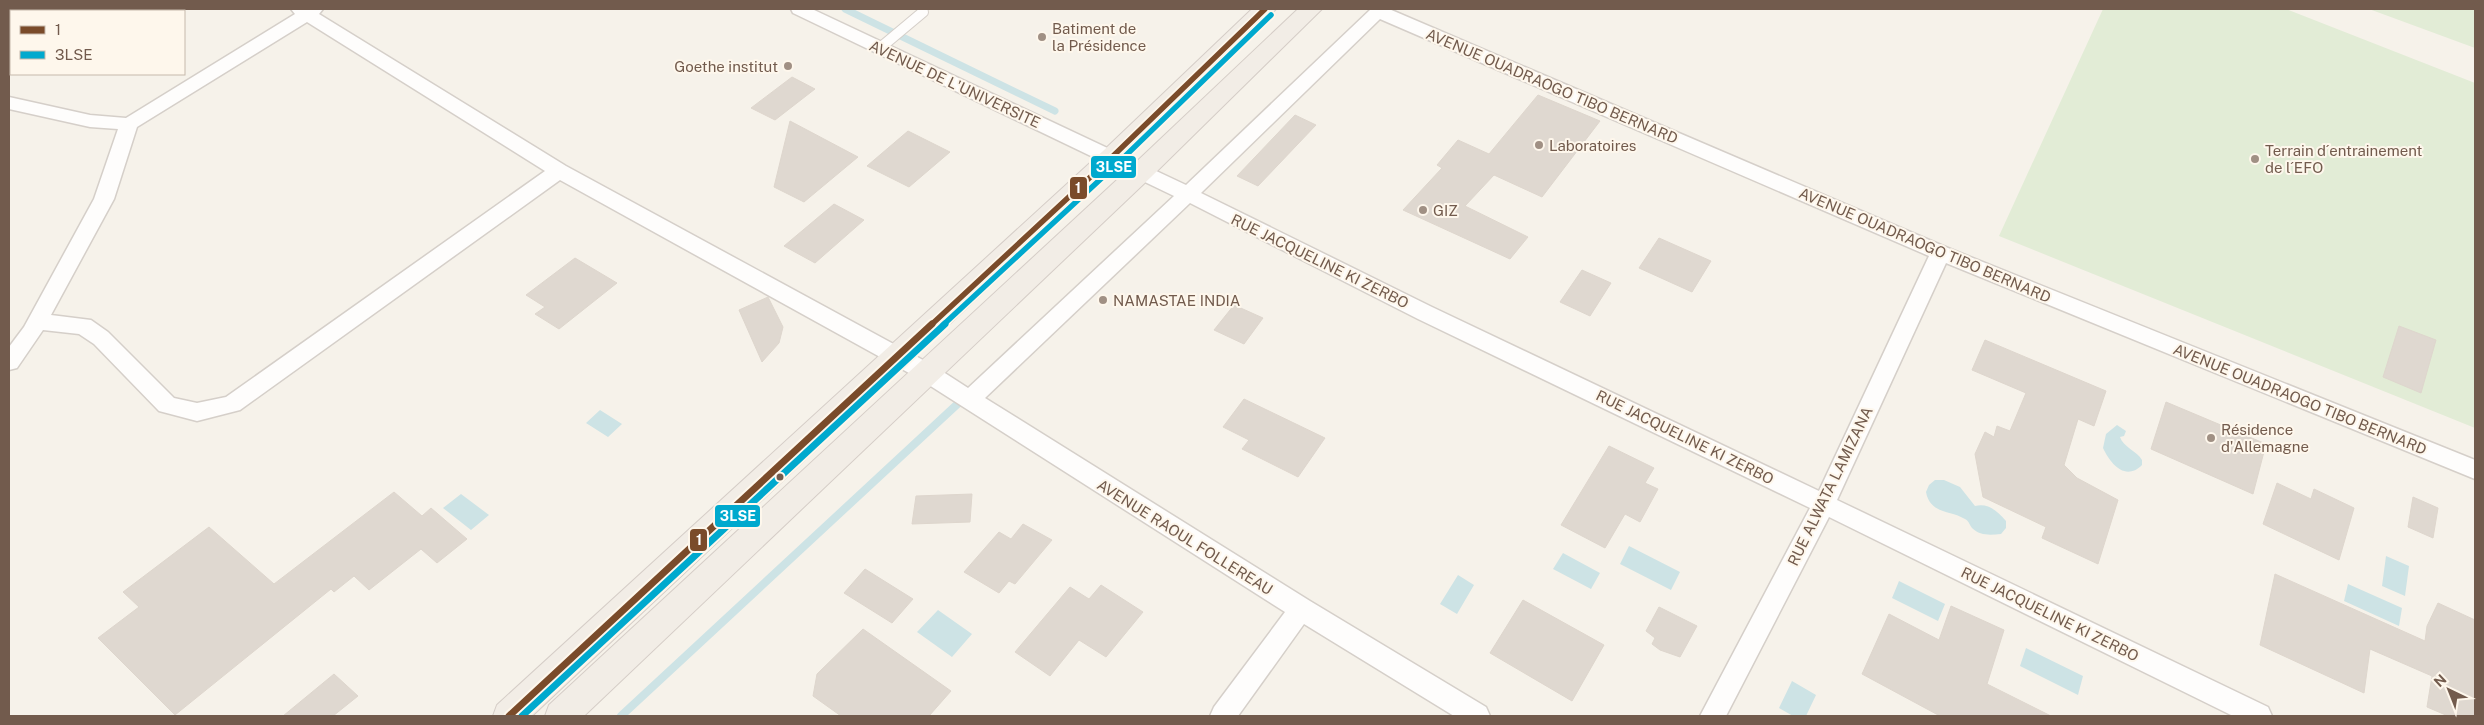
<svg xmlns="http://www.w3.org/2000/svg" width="2484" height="725" viewBox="0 0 2484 725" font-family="'Public Sans',sans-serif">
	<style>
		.green { fill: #e2ecd6 }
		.water { fill: #cde3e5 }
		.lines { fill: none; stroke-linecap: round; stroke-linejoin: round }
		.stream-far1 { stroke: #cde3e5; stroke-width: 7 }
		.stream { stroke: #cde3e5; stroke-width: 8 }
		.building { fill: #dfd8d0; stroke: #ded6cd }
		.service-casing { stroke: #d5cfc9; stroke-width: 12 }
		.minor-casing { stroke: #d5cfc9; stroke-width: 3 }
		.primary-casing { stroke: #d5cdc7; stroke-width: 2 }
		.service { stroke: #fefdfc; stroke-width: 10 }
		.minor { fill: #fefdfc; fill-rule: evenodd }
		.primary { fill: #f2ede6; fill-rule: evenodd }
		.bus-1-far1-casing { stroke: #fef7ec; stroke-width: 9 }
		.bus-1-casing { stroke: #fef7ec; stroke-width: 11 }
		.bus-2-far1-casing { stroke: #fef7ec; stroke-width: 9 }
		.bus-2-casing { stroke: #fef7ec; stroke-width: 11 }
		.bus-1-far1 { stroke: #7a4b2a; stroke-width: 5.5 }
		.bus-1 { stroke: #7a4b2a; stroke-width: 7 }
		.bus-2-far1 { stroke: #00a9ce; stroke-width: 5.5 }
		.bus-2 { stroke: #00a9ce; stroke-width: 7 }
		.poi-dot { fill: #a09084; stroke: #fef7ec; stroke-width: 2 }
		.bus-dot { fill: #725b4d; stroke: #fef7ec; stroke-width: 2 }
		.labels { text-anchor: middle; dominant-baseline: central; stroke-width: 4; stroke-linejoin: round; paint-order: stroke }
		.poi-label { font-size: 15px; fill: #725b4d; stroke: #fef7ec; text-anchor: start }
		.street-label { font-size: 15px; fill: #725b4d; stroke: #fef7ec }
		.line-badge { stroke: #fef7ec; stroke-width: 2 }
		.badge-label { font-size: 14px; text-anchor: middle; font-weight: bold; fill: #fff }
	</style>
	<rect width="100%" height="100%" fill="#f6f2ea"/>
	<path class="green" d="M2103 9H2286L2475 83V428L1999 236Z
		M2369 9H2475V48Z"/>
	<path class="water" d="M600 410 622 424 608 437 586 423Z
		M2117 425 2126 431 2124 436 2120 437C2123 447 2137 451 2142 460V465C2125 482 2110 463 2103 448L2106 434Z
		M1935 480H1944L1960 487 1975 506C1989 503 1997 511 2006 521V528L2001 534C1990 535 1980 536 1972 528 1969 524 1969 521 1965 519 1950 510 1930 514 1926 492L1929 485Z
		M461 494 489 515 471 530 443 508Z
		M1629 546 1680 572 1671 590 1620 564Z
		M1563 553 1600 573 1591 589 1553 569Z
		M2386 556 2409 566 2405 596 2382 586Z
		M1458 575 1474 585 1457 614 1440 604Z
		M1899 581 1945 604 1938 621 1892 598Z
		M2348 584 2402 608 2399 626 2344 601Z
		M938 610 972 634 952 657 917 632Z
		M2026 648 2083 676 2078 695 2020 666Z
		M1792 681 1816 695 1806 716H1793L1779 708Z"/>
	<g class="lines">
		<path class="stream-far1" d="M845 9 1055 111"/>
		<path class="stream" d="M621 716 964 398"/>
	</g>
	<path class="building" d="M792 77 815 89 775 120 751 108Z
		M1538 95 1600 121 1542 197 1494 175 1465 206 1528 237 1510 259 1403 210 1442 168 1437 165 1458 140 1489 154Z
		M1295 115 1316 125 1258 186 1237 176Z
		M790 121 858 157 804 202 774 187Z
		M908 131 950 152 909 187 867 166Z
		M834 204 864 220 815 263 784 246Z
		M1659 238 1711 261 1692 292 1639 268Z
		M575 258 617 283 559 329 535 314 545 307 526 295Z
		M1582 270 1611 283 1590 316 1560 302Z
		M768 297 783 327 779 343 762 362 739 310Z
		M1234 305 1263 318 1244 344 1214 330Z
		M2399 326 2436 340 2421 393 2383 377Z
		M1985 340 2106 391 2094 426 2078 419 2064 465 2077 478 2118 500 2098 564 2042 538 2046 527 1983 497 1975 454 1985 432 1994 437 1997 426 2010 431 2026 393 1972 370Z
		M1244 399 1325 438 1298 477 1242 449 1249 440 1223 427Z
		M2166 402 2266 444 2253 494 2151 449Z
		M1609 446 1654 468 1645 483 1658 489 1640 522 1625 514 1605 548 1561 525Z
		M2277 483 2311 499 2314 489 2354 508 2339 560 2263 524Z
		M394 492 422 516 431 508 467 539 437 563 421 549 369 590 354 576 334 592 331 589 175 715 98 638 139 607 123 592 209 527 274 584Z
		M972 494 970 522 912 524 916 496Z
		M2413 497 2438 508 2433 538 2408 527Z
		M1023 524 1052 540 1015 584 1009 581 999 593 964 572 999 532 1011 539Z
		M865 569 913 599 892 623 844 593Z
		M2275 574 2425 641 2427 626 2438 603 2475 620V716H2448L2427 707 2432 676 2370 649 2364 693 2260 645Z
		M1101 585 1143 612 1106 657 1079 640 1050 676 1015 652 1070 587 1089 599Z
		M1523 600 1604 645 1572 701 1490 653Z
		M1951 606 2004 630 1987 684 2051 716H1940L1862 674 1889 614 1939 640Z
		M1659 607 1697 626 1680 657 1660 650 1652 644 1655 638 1646 631Z
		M863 629 951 691 929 716H841L813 696 817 674Z
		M334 674 358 696 333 716H283Z"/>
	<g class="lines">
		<g class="service-casing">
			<path id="service" d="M880 48 923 12"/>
		</g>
		<g class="minor-casing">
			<path id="minor" d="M291 9H323L319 14 566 166 934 366 968 388 1174 196 793 13 791 9H812L1186 185 1371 9H1389L1948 248 2475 460V479L1946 263 1837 500 2268 707 2272 716H2233L1829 517 1726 716H1700L1810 508 1418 319 1190 203 985 398 1310 601 1486 707 1490 716H1454L1304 624 1238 716H1210L1214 707 1285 612 918 378 560 180 240 410 197 421 159 411 94 344 79 334 43 330 17 368 9 370V347L24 327 94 199 118 129 90 127 9 109V97L90 115 126 118 295 14ZM1380 19 1929 256 1819 491 1432 307 1201 193ZM307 22 545 171 226 397 197 403 174 398 108 332 91 320 51 315 114 199 137 127Z"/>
		</g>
		<g class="primary-casing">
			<path id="primary" d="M1252 9H1276L1121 163 532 716H493L497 705 1103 151Z
				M1298 9H1322L1151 177 584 716H545L549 705 1133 165Z"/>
		</g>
		<use href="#service" class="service"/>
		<use href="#minor" class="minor"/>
		<use href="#primary" class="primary"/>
		<g class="bus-1-far1-casing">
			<path id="bus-1-far1" d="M931 325 1112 157 1265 9"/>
		</g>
		<g class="bus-1-casing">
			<path id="bus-1" d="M509 716 932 324"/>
		</g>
		<g class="bus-2-far1-casing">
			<path id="bus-2-far1" d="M943 325 1118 163 1271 15"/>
		</g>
		<g class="bus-2-casing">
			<path id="bus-2" d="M522 716 945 324"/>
		</g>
		<use href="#bus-1-far1" class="bus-1-far1"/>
		<use href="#bus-1" class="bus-1"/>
		<use href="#bus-2-far1" class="bus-2-far1"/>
		<use href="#bus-2" class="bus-2"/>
	</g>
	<g class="poi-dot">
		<circle cx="1042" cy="37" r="5"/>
		<circle cx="788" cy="66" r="5"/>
		<circle cx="1539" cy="145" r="5"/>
		<circle cx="2255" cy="159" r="5"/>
		<circle cx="1423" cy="210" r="5"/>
		<circle cx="1103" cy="300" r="5"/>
		<circle cx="2211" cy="438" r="5"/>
	</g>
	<circle class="bus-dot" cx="780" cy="477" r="4.5"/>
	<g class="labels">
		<g class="poi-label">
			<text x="1052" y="28">Batiment de<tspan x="1052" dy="17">la Présidence</tspan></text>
			<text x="778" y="66" text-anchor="end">Goethe institut</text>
			<text x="1549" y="145">Laboratoires</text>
			<text x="2265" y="150">Terrain d´entrainement<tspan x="2265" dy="17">de l´EFO</tspan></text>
			<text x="1433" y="210">GIZ</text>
			<text x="1113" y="300">NAMASTAE INDIA</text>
			<text x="2221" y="429">Résidence<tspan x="2221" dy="17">d'Allemagne</tspan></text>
		</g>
		<g class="street-label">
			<text transform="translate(955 84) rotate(25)">AVENUE DE L'UNIVERSITE</text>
			<text transform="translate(1552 86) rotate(23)">AVENUE OUADRAOGO TIBO BERNARD</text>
			<text transform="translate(1925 245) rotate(23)">AVENUE OUADRAOGO TIBO BERNARD</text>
			<text transform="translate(1320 261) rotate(26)">RUE JACQUELINE KI ZERBO</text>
			<text transform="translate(2300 399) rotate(22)">AVENUE OUADRAOGO TIBO BERNARD</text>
			<text transform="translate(1685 437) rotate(26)">RUE JACQUELINE KI ZERBO</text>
			<text transform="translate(1830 486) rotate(-64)">RUE ALWATA LAMIZANA</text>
			<text transform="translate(1185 537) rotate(32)">AVENUE RAOUL FOLLEREAU</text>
			<text transform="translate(2050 614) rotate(26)">RUE JACQUELINE KI ZERBO</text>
		</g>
	</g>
	<g class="line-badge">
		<rect x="1090" y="155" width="47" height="24" rx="5" fill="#00a9ce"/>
		<rect x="1069" y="176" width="19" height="24" rx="5" fill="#7a4b2a"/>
		<rect x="714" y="504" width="47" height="24" rx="5" fill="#00a9ce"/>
		<rect x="689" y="528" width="19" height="24" rx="5" fill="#7a4b2a"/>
	</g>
	<g class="badge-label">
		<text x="1114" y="172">3LSE</text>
		<text x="1078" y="193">1</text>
		<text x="738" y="521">3LSE</text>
		<text x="699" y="545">1</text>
	</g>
	<rect width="2484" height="725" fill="none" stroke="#725b4d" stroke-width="20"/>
	<rect x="10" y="10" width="175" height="65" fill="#fef7ec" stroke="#c6b9ac"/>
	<rect x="20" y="26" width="25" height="8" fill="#7a4b2a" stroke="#c6b9ac"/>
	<text x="55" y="35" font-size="15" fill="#725b4d">1</text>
	<rect x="20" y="51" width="25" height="8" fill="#00a9ce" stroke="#c6b9ac"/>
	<text x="55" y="60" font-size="15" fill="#725b4d">3LSE</text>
	<g transform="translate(2449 690) rotate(317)" stroke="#fef7ec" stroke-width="4" paint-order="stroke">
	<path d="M0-4L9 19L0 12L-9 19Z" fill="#725b4d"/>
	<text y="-8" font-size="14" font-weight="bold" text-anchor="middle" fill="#725b4d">N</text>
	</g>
</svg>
